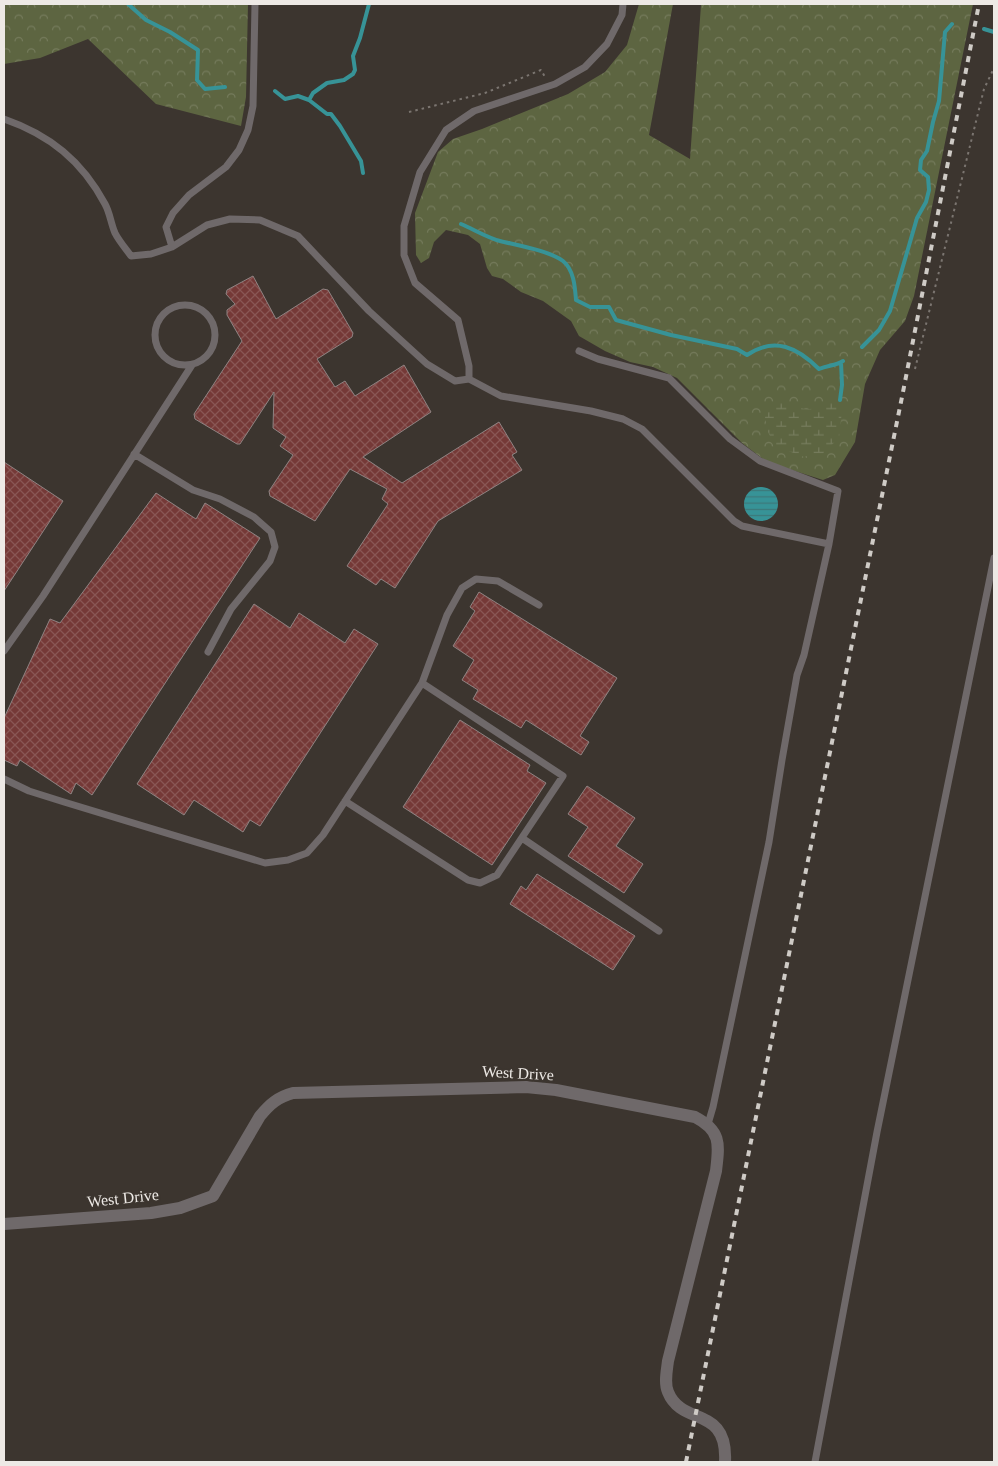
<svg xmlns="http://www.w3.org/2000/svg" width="998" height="1466" viewBox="0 0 998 1466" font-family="'Times New Roman',serif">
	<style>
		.forest { fill: url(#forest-crowns) }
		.wetland { fill: url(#wetland-marsh) }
		.water { fill: url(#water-rules) }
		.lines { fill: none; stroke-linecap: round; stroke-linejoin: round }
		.stream { stroke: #379397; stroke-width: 4 }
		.building { fill: url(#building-cross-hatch); stroke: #8f8382 }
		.path { stroke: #7b7570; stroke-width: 2; stroke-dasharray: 2.5 4; stroke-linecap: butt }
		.service { stroke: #6f696a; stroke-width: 7 }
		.minor { stroke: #6f696a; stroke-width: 12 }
		.rail { stroke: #cfcbc6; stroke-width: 4; stroke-dasharray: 6 6; stroke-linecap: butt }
		.labels { text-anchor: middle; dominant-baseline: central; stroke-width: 4.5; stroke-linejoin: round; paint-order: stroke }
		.street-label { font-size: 16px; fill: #ede9e5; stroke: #3c352f }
	</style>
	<defs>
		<pattern id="forest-crowns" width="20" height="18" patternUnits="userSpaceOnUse" patternTransform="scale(1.25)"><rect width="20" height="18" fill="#5d6541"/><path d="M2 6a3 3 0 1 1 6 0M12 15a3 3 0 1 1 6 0" fill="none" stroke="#757b5c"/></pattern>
		<pattern id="wetland-marsh" width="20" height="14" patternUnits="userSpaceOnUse" patternTransform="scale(1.25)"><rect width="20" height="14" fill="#5d6541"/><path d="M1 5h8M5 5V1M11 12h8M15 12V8" fill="none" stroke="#757b5c"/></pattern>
		<pattern id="water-rules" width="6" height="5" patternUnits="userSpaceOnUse" patternTransform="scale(1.25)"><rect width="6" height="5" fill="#379397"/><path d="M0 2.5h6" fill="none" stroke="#3d787a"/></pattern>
		<pattern id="building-cross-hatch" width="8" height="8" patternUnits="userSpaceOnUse" patternTransform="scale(1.25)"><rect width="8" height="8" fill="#753937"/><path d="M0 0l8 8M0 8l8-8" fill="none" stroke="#895654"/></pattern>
	</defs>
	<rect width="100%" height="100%" fill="#3c352f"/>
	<path class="forest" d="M4 4H248L246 97 241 126 156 104 88 39 40 58 4 64Z
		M639 4H673L649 135 690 159 701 5 707 4H973L914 296 905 321 880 350 865 384 855 442 835 475 823 480 767 462 742 443 677 378 653 367 630 362 605 351 579 336 571 321 543 301 521 292 503 279 492 276 487 268 480 244 468 235 446 230 434 242 429 258 421 263 416 255 415 213 438 152 453 139 482 129 568 94 605 72 627 45Z"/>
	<path class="wetland" d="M779 396C786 400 793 405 801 408 819 414 823 396 843 401L839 438 815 461 775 446 768 432 765 417Z"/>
	<path class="water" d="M744 504a17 17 0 1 1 34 0a17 17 0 1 1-34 0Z"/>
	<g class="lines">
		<path class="stream" d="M128 4 146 20 170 32 198 50 197 80 205 89 225 87
			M984 29 994 32
			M275 91 285 99 298 96 309 100 327 114H331L340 126 361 161 363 173
			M309 100 313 93 327 83 344 80 353 74 355 70 353 56 360 38 369 4
			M461 224C473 229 488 238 500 241 516 245 550 251 563 261 574 270 575 287 576 300L590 307H609L616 320 671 335 737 349 747 355C775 336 798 348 819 369 828 365 835 366 843 361
			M862 347 879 330 890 311 917 218 926 202 929 190 928 177 920 170 921 160 927 151 933 122 939 101 945 32 952 24
			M840 400 842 385 841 362"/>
	</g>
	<path class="building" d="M253 276 276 319 323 289 328 290 353 333 352 337 317 359 335 387 345 381 355 396 404 365 431 412 363 457 402 483 499 422 517 452 512 455 522 470 438 521 395 588 381 579 376 585 347 566 388 504 382 499 387 489 350 469 315 521 270 496 269 491 293 455 280 446 286 437 273 428 274 392 240 444H237L195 419 194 414 242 341 227 315V310L235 304 226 294 227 290Z
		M4 462 63 501 4 591Z
		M156 493 196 519 205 503 260 538 92 795 76 783 71 794 20 760 17 766 4 760V718L50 619 60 623Z
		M479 592 617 678 580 736 589 742 581 755 526 720 521 728 473 699 478 690 462 680 474 660 453 646 475 611 470 607Z
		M254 604 290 628 299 613 345 643 354 629 378 644 260 826 250 820 243 832 194 800 184 815 137 784Z
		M460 720 530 765 527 771 546 783 492 865 403 807Z
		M587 786 635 818 616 846 643 864 624 893 568 856 588 827 568 814Z
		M537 874 635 936 613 970 510 904 521 886 526 890Z"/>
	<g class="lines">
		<path class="path" d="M409 112 485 93 541 70 545 77
			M915 369 984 89 994 68"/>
		<path class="service" d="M4 119C50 135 82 161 105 204 110 213 111 224 115 233 119 241 126 249 131 256L151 254 172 247 207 225 230 219 260 220 298 236 369 311 427 364 455 381 469 379V366L458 320 415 283 404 255V226L420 172 446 130 474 111 555 84 585 67 607 44 622 15 623 4
			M172 247 166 227 173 213 189 195 226 167 239 150 248 130 253 106 255 4
			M155 335a30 30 0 1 1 60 0a30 30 0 1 1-60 0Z
			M579 351 598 359 669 378 730 439 760 461 838 491 829 544 804 655 797 675 782 760 769 842 713 1107 708 1124
			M469 379 501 396 591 411 623 419 642 429 734 521 742 526 829 544
			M134 454 193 490 220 499 254 517 271 532 275 547 270 561 231 609 208 652
			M4 651 43 596 192 365
			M422 683 447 615 462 588 476 579 498 581 539 605
			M4 779 29 791 64 802 265 863 288 860 307 853 323 835 422 683 563 776 497 875 480 883 468 880 345 801
			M522 838 659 931
			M815 1462 877 1132 994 558"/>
		<path class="minor" d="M4 1224 151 1213 180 1208 213 1196 260 1116C270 1104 278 1097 293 1093L526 1087 556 1090 695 1117C722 1131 719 1145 716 1171L668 1361C667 1370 664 1383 668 1392 682 1427 728 1405 725 1462"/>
		<path class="rail" d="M686 1462 902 397 979 4"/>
	</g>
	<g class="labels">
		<g class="street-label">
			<text transform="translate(518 1073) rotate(3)">West Drive</text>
			<text transform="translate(123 1198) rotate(-6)">West Drive</text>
		</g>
	</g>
	<rect width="998" height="1466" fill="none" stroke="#ede9e5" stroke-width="10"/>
</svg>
